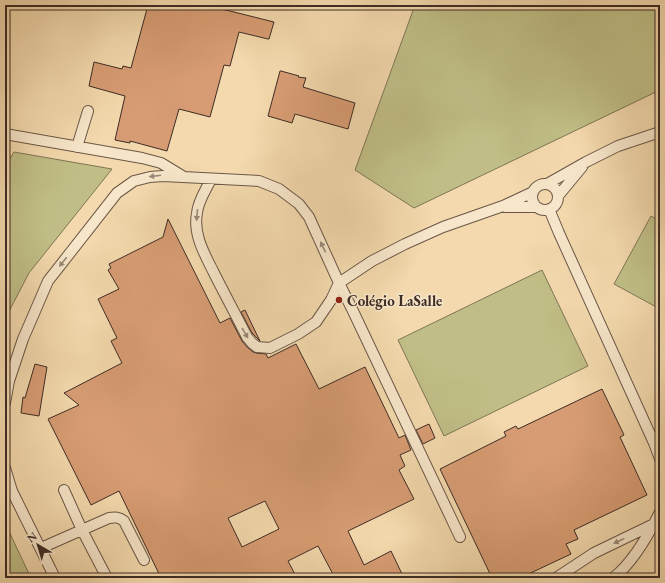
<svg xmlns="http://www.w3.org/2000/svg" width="665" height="583" viewBox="0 0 665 583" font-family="'EB Garamond',serif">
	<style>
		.green { fill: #c0be86; stroke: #7f7556 }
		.building { fill: #d79c73; stroke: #3e2c25; fill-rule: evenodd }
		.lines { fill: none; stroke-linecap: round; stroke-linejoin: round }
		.service-casing { stroke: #6b5747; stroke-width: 12 }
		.service { stroke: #f7e6ca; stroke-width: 10 }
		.oneway { fill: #9a8978 }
		.poi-dot { fill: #8f2418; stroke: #f7e6ca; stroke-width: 1.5 }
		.labels { text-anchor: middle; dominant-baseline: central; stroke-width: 3; stroke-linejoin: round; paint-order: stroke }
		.poi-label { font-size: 15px; font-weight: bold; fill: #3e2c25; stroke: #f7e6ca; text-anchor: start }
	</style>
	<rect width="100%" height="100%" fill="#f3d9ad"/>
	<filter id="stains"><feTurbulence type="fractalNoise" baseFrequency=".005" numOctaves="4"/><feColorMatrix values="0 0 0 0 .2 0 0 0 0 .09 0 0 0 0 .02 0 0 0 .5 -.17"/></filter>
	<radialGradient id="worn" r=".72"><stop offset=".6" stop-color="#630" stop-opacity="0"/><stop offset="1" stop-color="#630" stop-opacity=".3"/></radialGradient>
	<path class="green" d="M415 5H660V90L414 208 355 170Z
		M14 152 112 169 29 273 5 319V167Z
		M651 216 660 221V309L614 284Z
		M542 270 588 366 444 436 398 340Z
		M5 523 31 578H5Z"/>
	<path class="building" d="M148 5H206L274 22 269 39H268L239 32 230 66 224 65 210 117 179 109 167 151 130 141V143L115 140 125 96 89 86 94 62 122 69 123 66 131 68Z
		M280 71H281L299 76 298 77 306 78 303 87 355 103 348 129 295 114 292 123 268 116Z
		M168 219 220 323 230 318 242 341 247 347 253 352 256 353 266 354 268 358 296 344 319 389 365 367 399 438 405 435 411 450 400 455 405 466 399 470 414 499 348 531 364 565 391 551 404 578H335L318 546 288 561 297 578H161L119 491 91 505 48 419 79 405 64 393 122 363 111 341 117 338 98 299 119 289 108 270 111 268 109 264 163 237ZM265 501 279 529 242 547 228 518Z
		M245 310 257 335 260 341 252 333 241 312Z
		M35 364 47 367 39 416 21 413 23 397 25 398Z
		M602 389 624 435 620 437 647 495 574 530 578 539 566 544 571 554 520 578H508L506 573 495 578H492L440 469 506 436 504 432 516 426 518 429Z
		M429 424 435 438 423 444 416 430Z"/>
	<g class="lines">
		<g class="service-casing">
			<path id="service" d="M5 134 142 158 161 163 184 177
				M77 147 88 111
				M211 179C206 190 198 201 197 213 193 234 204 253 213 271 224 293 236 315 247 337L252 343 257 347 270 348 298 334 316 322 331 300 339 283 372 261 405 244 443 227 503 206 533 192
				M532 197a13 13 0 1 1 26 0a13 13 0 1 1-26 0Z
				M547 184 586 162 618 146 660 132
				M558 196 582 167
				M505 207H536
				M549 209 559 233 654 443 660 459
				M5 403 9 381 23 339 48 281 117 193 134 181 150 177 163 176 259 181 279 189 299 204 309 217 339 283 353 311 460 537
				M5 468 12 491 55 578
				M64 490 82 530 107 578
				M41 548 109 518C115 517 119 517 124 521L144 560
				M556 578 594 553 654 524
				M613 578C633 563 649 534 660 512"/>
		</g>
		<use href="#service" class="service"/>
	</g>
	<defs><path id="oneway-solid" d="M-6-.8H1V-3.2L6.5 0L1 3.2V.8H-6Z"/></defs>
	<g class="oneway">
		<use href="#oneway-solid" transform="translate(155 176) rotate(173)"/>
		<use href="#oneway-solid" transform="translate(197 215) rotate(95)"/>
		<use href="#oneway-solid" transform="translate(323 247) rotate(-115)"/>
		<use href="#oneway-solid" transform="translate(63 262) rotate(128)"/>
		<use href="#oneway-solid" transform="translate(245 333) rotate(60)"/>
		<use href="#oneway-solid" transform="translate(619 541) rotate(154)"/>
	</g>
	<circle class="poi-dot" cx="339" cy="300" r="4"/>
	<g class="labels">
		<g class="poi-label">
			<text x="347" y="300">Colégio LaSalle</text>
		</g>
	</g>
	<rect width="665" height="583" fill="none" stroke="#f3d9ad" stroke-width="20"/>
	<rect x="6" y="6" width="653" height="571" fill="none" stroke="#3e2c25" stroke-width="2"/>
	<rect x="10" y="10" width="645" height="563" fill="none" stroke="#3e2c25"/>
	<g transform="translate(38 545) rotate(322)" stroke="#f7e6ca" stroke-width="3" paint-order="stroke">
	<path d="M0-3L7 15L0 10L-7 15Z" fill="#3e2c25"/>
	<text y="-6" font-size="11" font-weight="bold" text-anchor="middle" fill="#3e2c25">N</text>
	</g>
	<rect width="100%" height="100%" filter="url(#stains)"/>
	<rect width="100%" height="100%" fill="url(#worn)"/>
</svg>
